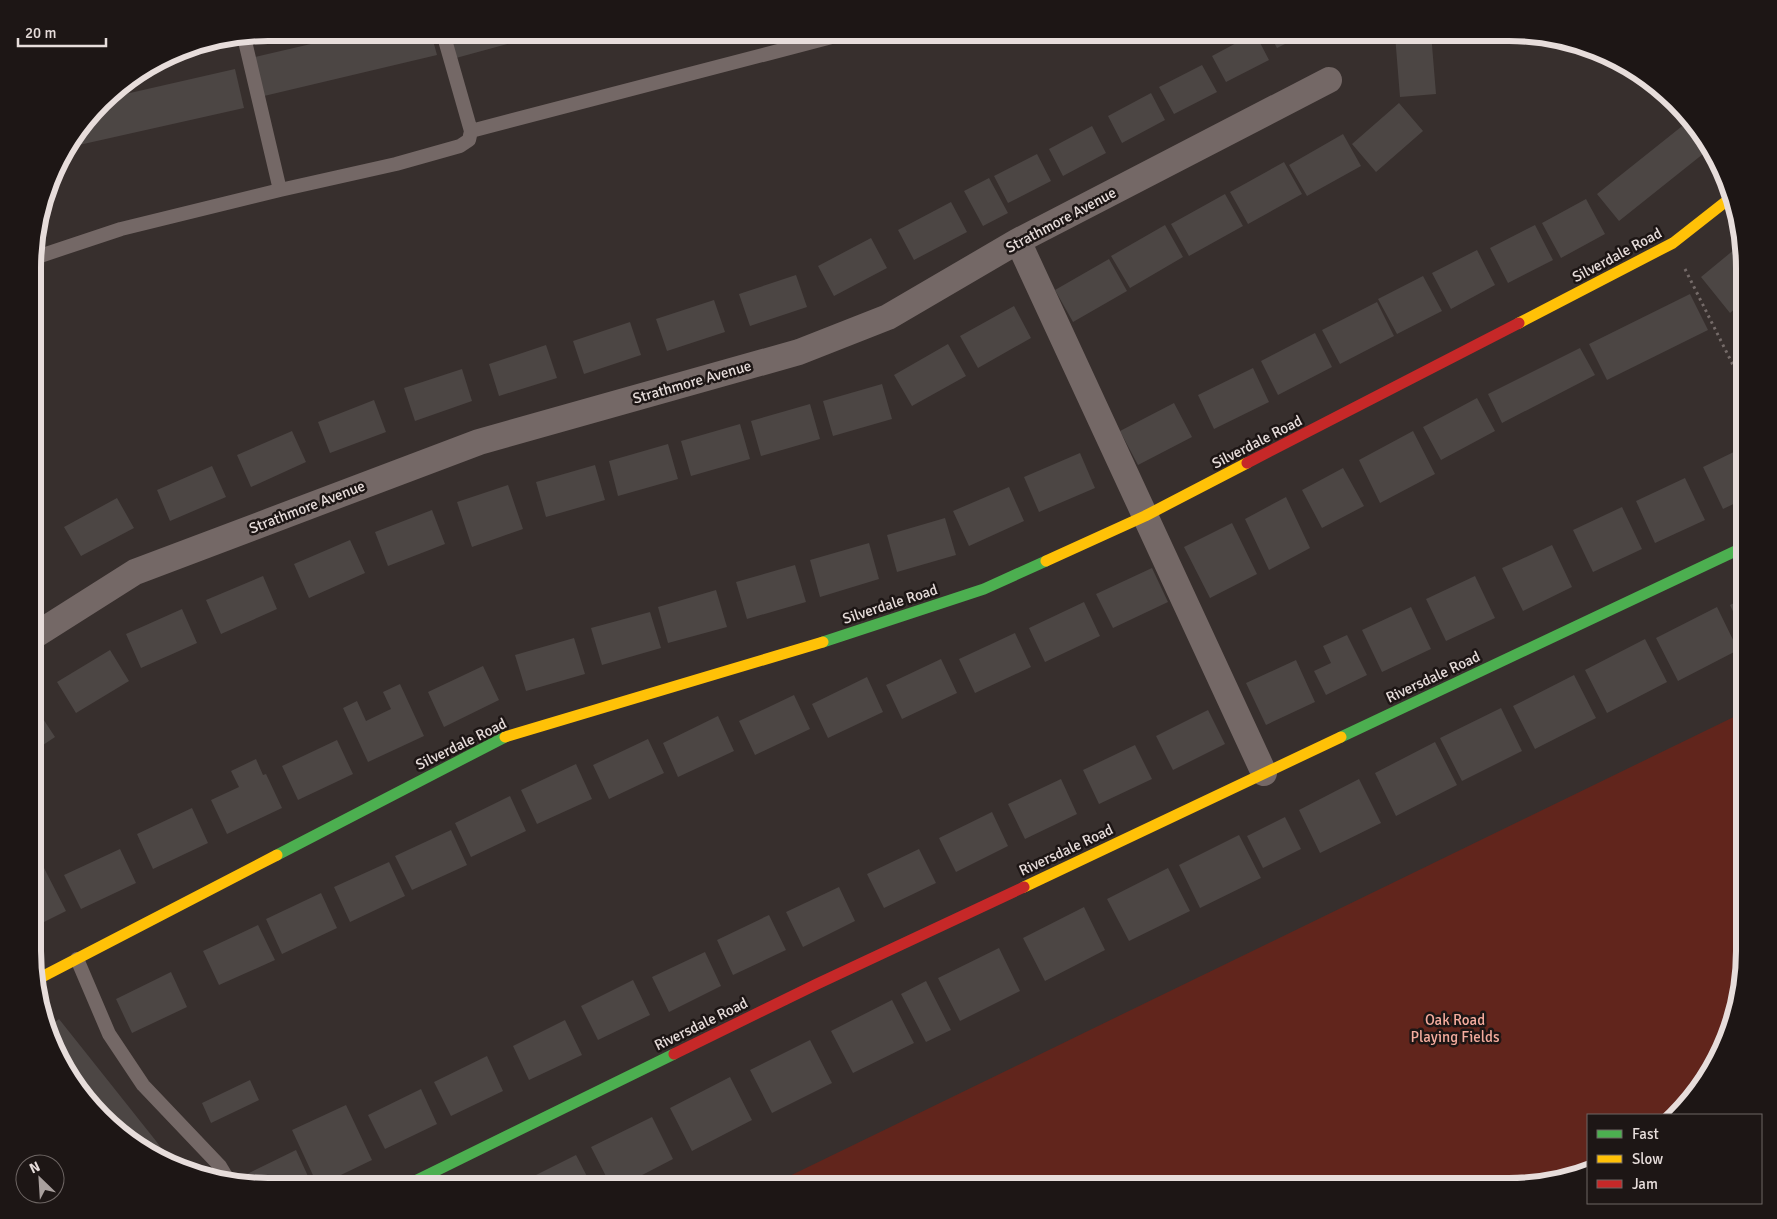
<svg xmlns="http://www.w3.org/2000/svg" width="1777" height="1219" viewBox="0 0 1777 1219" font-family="Signika,sans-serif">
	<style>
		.green { fill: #61251c }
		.building { fill: #4c4644 }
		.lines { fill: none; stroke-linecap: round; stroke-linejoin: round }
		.path { stroke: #756b69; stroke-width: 3; stroke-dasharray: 2.5 4; stroke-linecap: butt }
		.lane { stroke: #746866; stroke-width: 14 }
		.street { stroke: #746866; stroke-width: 26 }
		.fast { stroke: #4caf50; stroke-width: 11 }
		.slow { stroke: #ffc107; stroke-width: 11 }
		.jam { stroke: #c62828; stroke-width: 11 }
		.labels { text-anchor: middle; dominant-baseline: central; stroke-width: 5; stroke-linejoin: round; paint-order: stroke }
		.street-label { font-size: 15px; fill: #e7dddb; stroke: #1d1615 }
		.park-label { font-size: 15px; fill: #f4ac9e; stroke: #1d1615 }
		.rim { fill: none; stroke: #e7dddb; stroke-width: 6 }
	</style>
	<rect width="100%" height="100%" fill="#372f2d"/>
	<path class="green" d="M1744 712V966L1732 1027 1696 1094 1670 1115H1588V1168L1509 1186H769Z"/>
	<path class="building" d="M358 33H431L437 55 264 96 255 57Z
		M449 33H548L456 58Z
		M1255 33 1269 60 1226 82 1212 56Z
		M1269 33H1307L1277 48Z
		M1431 33 1436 94 1400 97 1395 35Z
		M1202 65 1217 92 1174 114 1159 87Z
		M235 69 244 108 70 147 108 98Z
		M1151 93 1165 120 1122 143 1108 116Z
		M1399 103 1423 131 1376 172 1352 144Z
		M1686 123 1708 150 1619 221 1597 194Z
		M1092 126 1106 153 1063 176 1049 149Z
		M1343 134 1361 166 1307 196 1289 165Z
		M1037 154 1051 181 1008 203 994 176Z
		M1284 162 1302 194 1248 224 1230 192Z
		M989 178 1008 213 983 226 964 191Z
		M1225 194 1243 226 1189 256 1171 224Z
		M1586 199 1605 234 1561 258 1542 223Z
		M951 202 967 232 914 260 898 230Z
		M1165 225 1183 257 1130 288 1111 256Z
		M1535 225 1553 260 1508 283 1490 248Z
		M871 238 887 268 834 296 818 266Z
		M1741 244 1744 253V301L1730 313 1701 277Z
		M1477 250 1495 285 1451 309 1432 273Z
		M1109 259 1127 291 1073 322 1055 290Z
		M796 275 807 307 750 326 739 294Z
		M1423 276 1442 311 1397 334 1378 299Z
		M1690 294 1708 330 1607 380 1589 344Z
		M714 300 725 332 667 351 656 319Z
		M1377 302 1394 336 1340 364 1322 330Z
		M1014 306 1031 338 978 368 960 336Z
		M630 322 641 355 584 374 573 341Z
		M1315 333 1332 367 1278 395 1261 361Z
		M948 344 966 376 912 406 894 375Z
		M546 345 557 378 499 396 489 364Z
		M1580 348 1595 375 1502 423 1488 394Z
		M1253 368 1269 402 1214 429 1198 395Z
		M462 369 472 401 415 421 404 388Z
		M882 384 892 419 833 436 823 401Z
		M1477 398 1495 431 1441 460 1423 427Z
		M374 400 386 432 330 453 318 422Z
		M1174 403 1192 437 1138 465 1120 431Z
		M810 404 820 439 761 456 751 421Z
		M740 424 750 459 691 476 681 441Z
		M292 431 306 462 251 487 237 455Z
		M1413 431 1435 474 1380 503 1359 460Z
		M668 444 678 479 618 496 609 461Z
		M1744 447V499L1723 509 1703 467Z
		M1080 453 1095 488 1039 512 1024 477Z
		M595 465 605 500 546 517 536 482Z
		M212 466 226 497 170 521 157 490Z
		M1343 468 1364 506 1322 528 1302 490Z
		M1685 478 1705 520 1655 543 1636 501Z
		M508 485 523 529 472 547 457 502Z
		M1009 487 1024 521 969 546 953 511Z
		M1286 497 1310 548 1269 570 1245 519Z
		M117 498 134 528 81 556 64 527Z
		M1622 507 1642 549 1593 572 1573 530Z
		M432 510 445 544 388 566 375 532Z
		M945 518 956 555 897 572 887 535Z
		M1232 523 1257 574 1210 598 1184 547Z
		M350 540 365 573 309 598 294 564Z
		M869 543 879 579 820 597 810 560Z
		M1552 545 1572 587 1523 611 1502 568Z
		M34 561 43 574 34 579Z
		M795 565 806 602 747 619 736 582Z
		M1152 568 1168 602 1113 628 1096 594Z
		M263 576 277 609 221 634 206 600Z
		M1475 576 1495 618 1446 641 1426 599Z
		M716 590 727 627 668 643 658 607Z
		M1744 598V635L1730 605Z
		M1084 602 1100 636 1045 662 1029 628Z
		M1411 607 1431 649 1382 672 1362 630Z
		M1717 607 1738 650 1678 681 1656 638Z
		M182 609 197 643 141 668 126 634Z
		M650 612 661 648 602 665 591 628Z
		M1015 633 1031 667 975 693 959 659Z
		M1347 635 1367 675 1326 695 1314 671 1331 663 1323 646Z
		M574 638 585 674 526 691 515 655Z
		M1645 639 1667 682 1607 713 1585 670Z
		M110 650 129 681 76 713 57 682Z
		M941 659 957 693 902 719 886 685Z
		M1296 660 1315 702 1266 725 1246 683Z
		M483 666 499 700 444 727 428 692Z
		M1574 675 1596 718 1535 749 1513 706Z
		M867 677 883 712 828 738 812 704Z
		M400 684 424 736 368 762 343 708 357 701 366 721 391 709 383 692Z
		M794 695 810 729 755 755 739 721Z
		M34 705 55 737 34 751Z
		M1501 708 1522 751 1462 781 1440 738Z
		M1208 710 1225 744 1173 770 1156 736Z
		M718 716 734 751 678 777 663 743Z
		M648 739 664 773 609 799 593 765Z
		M337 740 353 774 298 800 282 766Z
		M1435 742 1457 785 1396 816 1375 773Z
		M1135 745 1152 779 1099 804 1083 770Z
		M256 759 263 775 266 774 282 808 227 834 211 800 239 787 231 771Z
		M576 764 592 799 537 824 521 790Z
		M1061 779 1077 814 1025 839 1008 804Z
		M1359 779 1381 823 1320 853 1299 810Z
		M510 796 526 831 471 857 455 823Z
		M192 808 208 843 153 869 137 834Z
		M992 812 1008 846 956 872 939 838Z
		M1285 817 1301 849 1263 868 1247 836Z
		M451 830 467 865 412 890 395 856Z
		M1239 835 1261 878 1200 908 1179 865Z
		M120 849 136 883 81 909 64 875Z
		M919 849 936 883 884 908 867 874Z
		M389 862 405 896 350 922 334 887Z
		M44 868 66 911 36 926 34 922V873Z
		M1168 868 1190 911 1129 941 1107 899Z
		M839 887 855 921 803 947 786 912Z
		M321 893 337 928 282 954 266 919Z
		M1084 907 1105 950 1045 981 1023 938Z
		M769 915 786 950 733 975 717 940Z
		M258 925 275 960 219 985 203 951Z
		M999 948 1020 991 960 1021 938 978Z
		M705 952 721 986 669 1012 652 977Z
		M171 972 187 1007 132 1033 116 999Z
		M633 980 650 1015 598 1040 581 1006Z
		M926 981 951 1030 926 1042 901 994Z
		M892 1000 914 1043 853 1073 831 1031Z
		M59 1019 156 1141 173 1164 125 1138 64 1068 50 1026Z
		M565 1020 582 1055 529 1080 513 1046Z
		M810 1040 832 1083 772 1113 750 1070Z
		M487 1056 503 1091 451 1116 434 1082Z
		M730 1077 752 1120 692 1151 670 1108Z
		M250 1080 259 1100 211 1123 202 1103Z
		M421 1089 437 1124 385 1149 368 1115Z
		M346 1105 372 1160 318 1186 292 1130Z
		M652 1117 673 1159 621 1186H611L591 1147Z
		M296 1150 312 1185 309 1186 248 1185 243 1176Z
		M576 1155 592 1186H514Z"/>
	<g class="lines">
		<path class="path" d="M1685 269 1744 387"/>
		<path class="lane" d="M471 131 847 33
			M280 190 396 164 460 146 469 140 471 131 443 33
			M34 258 121 229 280 190 244 37
			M77 959 109 1034 143 1085 220 1166 229 1181"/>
		<path class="street" d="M1018 241 1264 773
			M34 636 135 572 479 442 799 352 888 317 1018 241 1329 80"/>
		<path class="fast" d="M823 642 984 589 1046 561
			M1341 737 1744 547
			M277 855 505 737
			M405 1186 674 1054"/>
		<path class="slow" d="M1519 323 1673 243 1729 199
			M1046 561 1145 516 1247 463
			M505 737 823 642
			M1024 887 1341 737
			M34 981 277 855"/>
		<path class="jam" d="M1247 463 1519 323
			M674 1054 817 984 1024 887"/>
	</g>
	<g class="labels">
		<g class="street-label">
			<text transform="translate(1061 220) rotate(-28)">Strathmore Avenue</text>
			<text transform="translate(1617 255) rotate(-28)">Silverdale Road</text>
			<text transform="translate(692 382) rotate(-16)">Strathmore Avenue</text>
			<text transform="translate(1257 442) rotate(-27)">Silverdale Road</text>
			<text transform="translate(307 507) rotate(-21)">Strathmore Avenue</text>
			<text transform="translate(890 604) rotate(-18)">Silverdale Road</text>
			<text transform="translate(1433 677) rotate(-25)">Riversdale Road</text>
			<text transform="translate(461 744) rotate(-26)">Silverdale Road</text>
			<text transform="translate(1066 850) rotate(-25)">Riversdale Road</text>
			<text transform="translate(701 1024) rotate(-26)">Riversdale Road</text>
		</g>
		<g class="park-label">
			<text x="1455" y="1020">Oak Road<tspan x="1455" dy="17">Playing Fields</tspan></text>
		</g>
	</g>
	<path d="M0 0H1777V1219H0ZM268 41H1509A227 227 0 0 1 1736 268V951A227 227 0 0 1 1509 1178H268A227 227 0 0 1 41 951V268A227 227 0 0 1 268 41Z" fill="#1d1615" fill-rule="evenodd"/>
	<path class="rim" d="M268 41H1509A227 227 0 0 1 1736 268V951A227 227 0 0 1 1509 1178H268A227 227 0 0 1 41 951V268A227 227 0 0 1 268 41Z"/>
	<rect x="1587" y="1114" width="175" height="90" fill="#1d1615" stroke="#6e6664"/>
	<rect x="1597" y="1130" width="25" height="8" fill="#4caf50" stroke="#6e6664"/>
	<text x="1632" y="1139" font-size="15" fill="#e7dddb">Fast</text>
	<rect x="1597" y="1155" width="25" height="8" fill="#ffc107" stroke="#6e6664"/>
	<text x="1632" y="1164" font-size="15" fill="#e7dddb">Slow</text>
	<rect x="1597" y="1180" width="25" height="8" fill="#c62828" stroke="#6e6664"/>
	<text x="1632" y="1189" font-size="15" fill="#e7dddb">Jam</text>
	<g transform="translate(40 1179) rotate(335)"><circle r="24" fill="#1d1615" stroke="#6e6664"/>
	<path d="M0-4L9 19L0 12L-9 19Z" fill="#a9a09e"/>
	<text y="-8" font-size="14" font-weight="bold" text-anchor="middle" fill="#e7dddb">N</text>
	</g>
	<path d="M18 38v8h88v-8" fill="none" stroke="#e7dddb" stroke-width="2.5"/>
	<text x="25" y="38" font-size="15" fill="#e7dddb" stroke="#1d1615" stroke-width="4" paint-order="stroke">20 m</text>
</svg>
